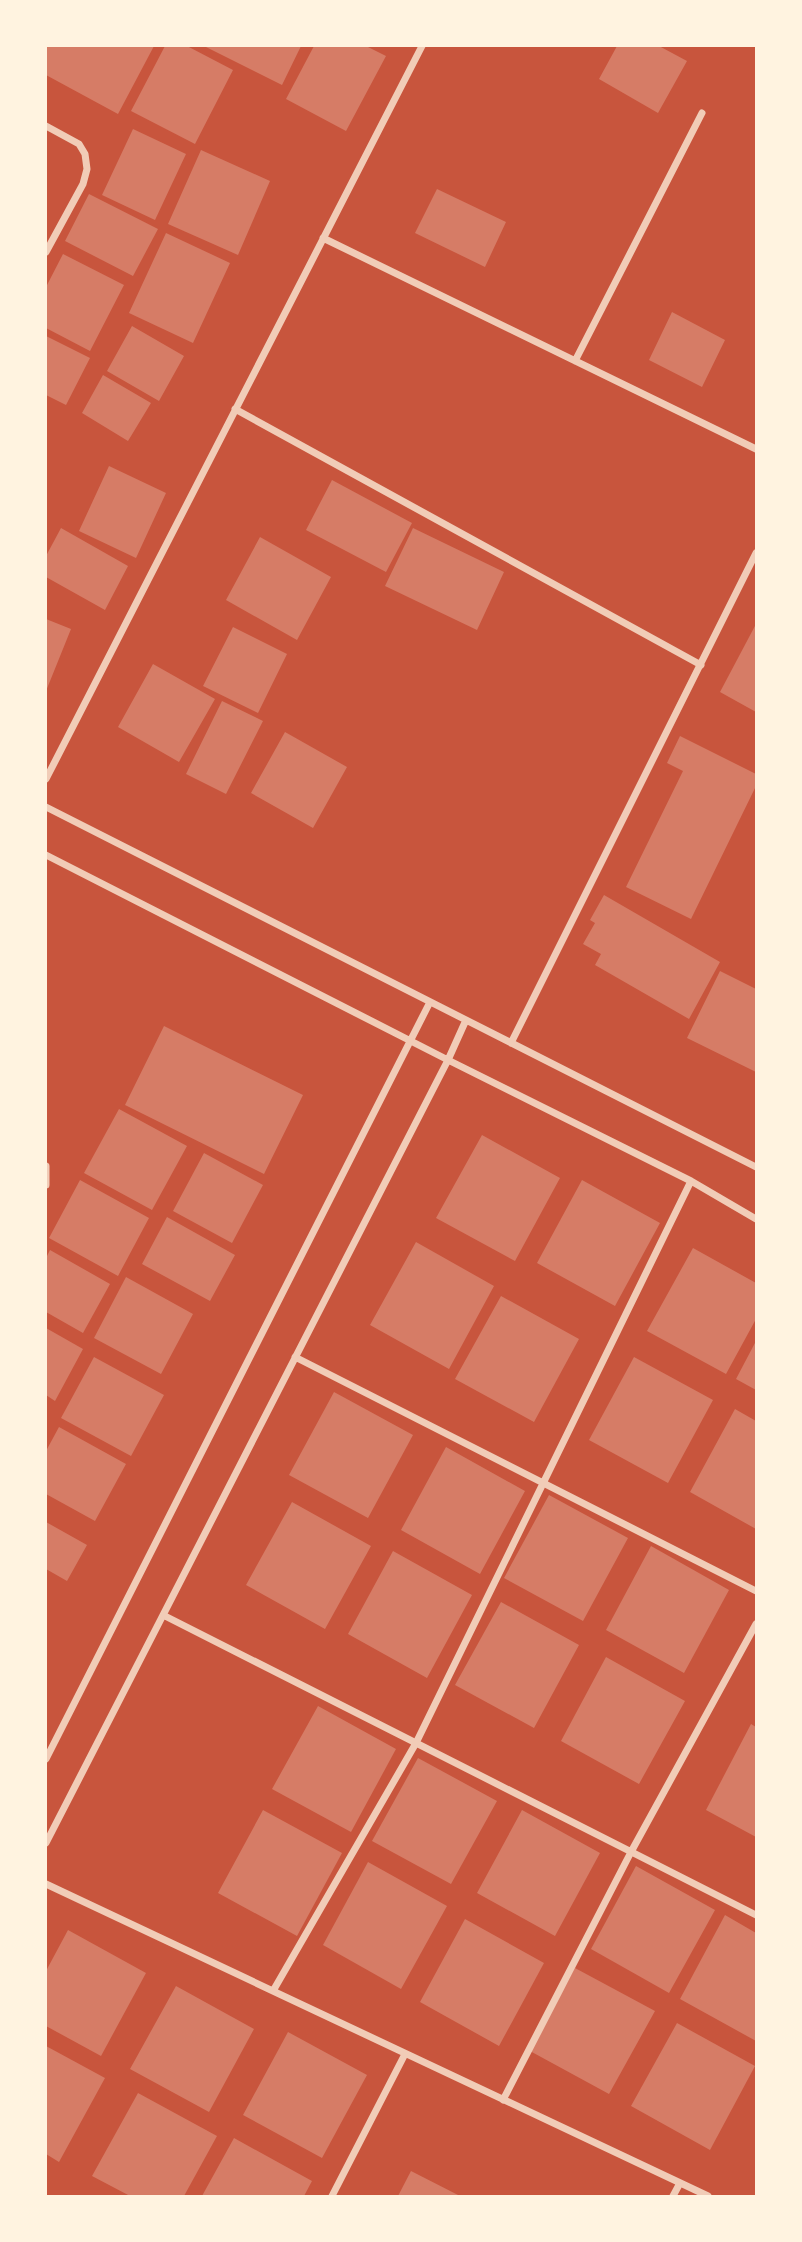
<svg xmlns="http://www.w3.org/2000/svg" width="802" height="2242" viewBox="0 0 802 2242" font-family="'Noto Sans',sans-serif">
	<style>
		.building { fill: #d67c66 }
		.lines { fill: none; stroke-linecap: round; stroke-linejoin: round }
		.minor { stroke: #f1ccb7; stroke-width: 7 }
	</style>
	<rect width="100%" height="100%" fill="#c8553d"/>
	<path class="building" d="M46 46H154L118 114 46 75Z
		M165 46H187L233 70 195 144 131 111Z
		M204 46H301L282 85Z
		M314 46H366L386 56 346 131 286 99Z
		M617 46H659L687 61 658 113 599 79Z
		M133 129 186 154 155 220 102 195Z
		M201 150 270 181 238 255 168 224Z
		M437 189 506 222 485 267 415 233Z
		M89 194 158 229 133 276 65 241Z
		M166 233 230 263 193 343 129 313Z
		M63 254 124 285 90 351 46 328V287Z
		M672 312 725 340 702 387 649 360Z
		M132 326 184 356 159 401 107 371Z
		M46 336 90 358 66 405 46 395Z
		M103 375 151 403 128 441 82 413Z
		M109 466 166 493 136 558 79 531Z
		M332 480 412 523 386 572 306 530Z
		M61 528 128 566 105 610 46 577V556Z
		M413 528 504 572 477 630 385 586Z
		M260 537 331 577 297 640 226 600Z
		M46 619 71 629 46 691Z
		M756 624V712L720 692Z
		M233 627 287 654 258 713 203 686Z
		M153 664 215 699 179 762 118 727Z
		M222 701 263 721 226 794 186 774Z
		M285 732 347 767 313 828 251 793Z
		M680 736 756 774V786L691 919 626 887 683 771 667 763Z
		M604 895 720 962 689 1019 595 965 601 954 583 944 595 923 590 920Z
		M720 971 756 989V1072L687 1038Z
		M164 1026 303 1095 264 1174 125 1105Z
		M119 1109 187 1146 152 1210 84 1173Z
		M482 1135 560 1178 515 1261 436 1218Z
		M204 1153 263 1185 232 1243 173 1211Z
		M80 1180 149 1218 118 1276 49 1238Z
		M582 1180 660 1223 615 1306 537 1263Z
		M167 1217 235 1255 210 1301 142 1264Z
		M416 1242 494 1286 449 1369 370 1325Z
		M693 1248 756 1283V1319L726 1374 647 1331Z
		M50 1250 110 1284 83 1333 46 1312V1258Z
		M126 1277 193 1314 161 1374 94 1338Z
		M501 1296 579 1339 534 1422 455 1379Z
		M46 1328 83 1349 55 1401 46 1395Z
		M756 1341V1390L736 1379Z
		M94 1357 164 1395 131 1456 61 1418Z
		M634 1357 713 1400 668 1483 589 1440Z
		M334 1392 413 1435 368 1518 289 1475Z
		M735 1409 756 1421V1529L690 1492Z
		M59 1427 126 1464 95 1521 46 1494V1451Z
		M446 1447 525 1491 480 1574 401 1530Z
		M549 1495 628 1538 583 1621 504 1578Z
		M292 1502 371 1546 325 1629 246 1585Z
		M46 1522 87 1545 67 1581 46 1569Z
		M651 1546 729 1590 684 1673 606 1630Z
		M393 1551 472 1595 427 1678 348 1634Z
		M501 1602 579 1645 534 1728 455 1685Z
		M606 1657 685 1701 639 1784 561 1741Z
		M318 1706 396 1749 351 1832 272 1789Z
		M751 1724 756 1727V1837L706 1810Z
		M418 1758 497 1801 451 1884 372 1841Z
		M263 1810 342 1853 297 1936 218 1893Z
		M522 1810 600 1853 555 1936 477 1893Z
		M368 1862 447 1906 401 1989 323 1945Z
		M636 1866 715 1910 669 1993 591 1949Z
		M725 1915 756 1933V2041L680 1999Z
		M465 1919 544 1963 499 2046 420 2002Z
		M68 1930 146 1973 101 2056 46 2026V1971Z
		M575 1968 655 2011 609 2094 530 2051Z
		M176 1986 254 2029 209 2112 130 2069Z
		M677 2023 755 2066 710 2150 631 2106Z
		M288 2032 367 2075 322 2158 243 2115Z
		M46 2046 105 2078 59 2162 46 2154Z
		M138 2093 217 2136 184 2196H130L92 2176Z
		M234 2138 312 2181 304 2196H202Z
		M411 2171 460 2196H398Z"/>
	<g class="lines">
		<path class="minor" d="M46 126 79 144 85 154 87 169 83 184 46 252
			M323 238 756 449
			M575 361 702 113
			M235 409 701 665
			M46 779 422 46
			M46 807 756 1167
			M46 855 448 1060 691 1181 756 1219
			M511 1043 756 553
			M46 1166V1185
			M295 1357 756 1591
			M163 1615 756 1915
			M46 1759 430 1002
			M46 1843 448 1060 466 1020
			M46 1884 708 2196
			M273 1991 416 1743 691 1181
			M503 2100 631 1852 756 1624
			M332 2196 405 2054
			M673 2196 680 2183"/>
	</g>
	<rect width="802" height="2242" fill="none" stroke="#fff3e0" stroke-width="94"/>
</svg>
